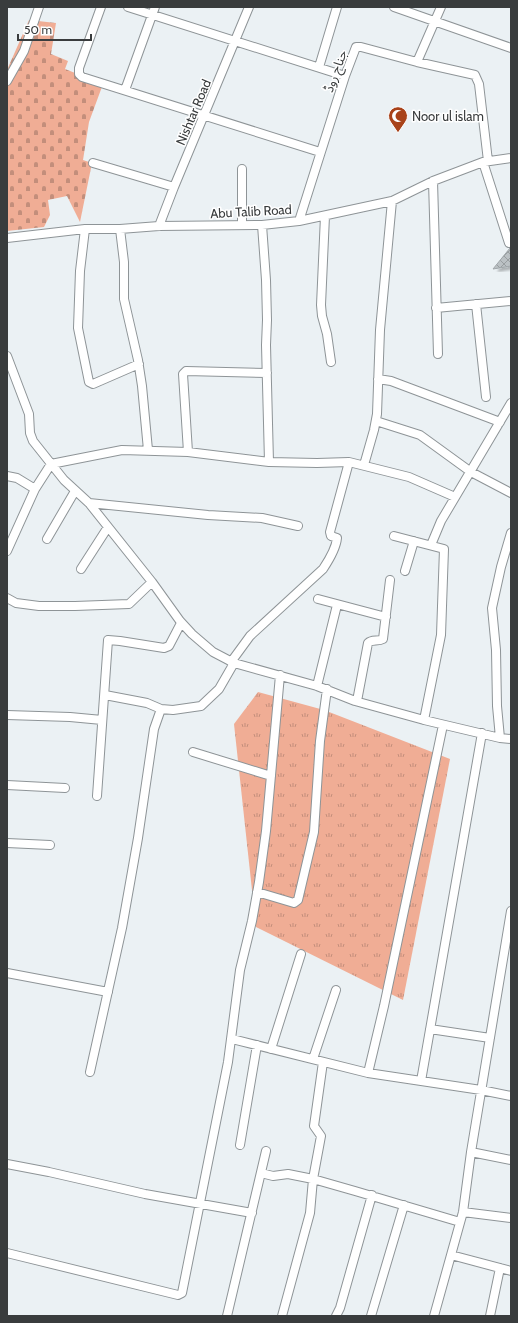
<svg xmlns="http://www.w3.org/2000/svg" width="518" height="1323" viewBox="0 0 518 1323" font-family="Cabin,'Noto Sans Arabic',sans-serif">
	<style>
		.grass { fill: url(#grass-tufts) }
		.cemetery { fill: url(#cemetery-stones) }
		.building { fill: url(#building-cross-hatch); stroke: #a0a6a9; filter: url(#shadow) }
		.lines { fill: none; stroke-linecap: round; stroke-linejoin: round }
		.minor-casing { stroke: #8e9497; stroke-width: 10 }
		.minor { stroke: #fff; stroke-width: 8 }
		.labels { text-anchor: middle; dominant-baseline: central; stroke-width: 3; stroke-linejoin: round; paint-order: stroke }
		.street-label { font-size: 13px; fill: #393c3d; stroke: #fff }
		.poi-label { font-size: 13px; fill: #393c3d; stroke: #fff; text-anchor: start }
	</style>
	<defs>
		<pattern id="grass-tufts" width="24" height="20" patternUnits="userSpaceOnUse"><rect width="24" height="20" fill="#f0ad95"/><path d="M3 7l-1-3M5 7V3M7 7l1-3M15 17l-1-3M17 17v-4M19 17l1-3" fill="none" stroke="#c38e7b"/></pattern>
		<pattern id="cemetery-stones" width="16" height="16" patternUnits="userSpaceOnUse"><rect width="16" height="16" fill="#f0ad95"/><path d="M2 7V4a2 2 0 0 1 4 0v3zM10 15v-3a2 2 0 0 1 4 0v3z" fill="#c38e7b"/></pattern>
		<pattern id="building-cross-hatch" width="8" height="8" patternUnits="userSpaceOnUse"><rect width="8" height="8" fill="#bbc1c4"/><path d="M0 0l8 8M0 8l8-8" fill="none" stroke="#999ea0"/></pattern>
		<filter id="shadow"><feDropShadow dx="4.5" dy="2.5" stdDeviation="1" flood-color="#0004"/></filter>
	</defs>
	<rect width="100%" height="100%" fill="#ebf1f4"/>
	<path class="grass" d="M258 692 324 710 450 759 403 1000 256 927 234 724Z"/>
	<path class="cemetery" d="M29 20 56 23 51 54 68 61 65 69 103 84 89 122 83 160 92 163 80 222 67 196 48 200 50 215 44 227 7 231V70Z"/>
	<path class="building" d="M510 248 511 266 493 269Z"/>
	<g class="lines">
		<g class="minor-casing">
			<path id="minor" d="M101 7 79 68V74L82 77 320 152
				M128 7 345 76
				M394 7 511 48
				M417 62 441 7
				M319 67 337 7
				M7 81 24 51 39 7
				M125 90 155 7
				M483 162 509 243
				M93 163 174 187
				M242 169V225
				M433 181 438 354
				M325 216 321 305 322 316 327 334 331 362
				M299 221 345 76 356 47H361L417 62 475 75 479 84 488 161
				M262 225 266 280 267 320 266 345 269 462
				M159 226 174 187 249 7
				M85 229 80 271 78 328 89 382 93 384 139 364
				M120 229 124 262V299L138 360 142 386 148 450
				M7 238 85 229H120L159 226 262 225 299 221 392 201 433 181 483 162 511 158
				M476 304 486 397
				M436 308 511 301
				M7 356 29 414 30 433 33 441 64 480 89 503 152 582 180 621 192 634 213 652 234 663 317 686 355 701 424 720 500 738 511 739
				M378 379 391 381 500 422
				M376 421 420 435 471 472 511 493
				M188 452 183 374 186 371 267 373
				M364 465 374 430 377 414 380 330 392 201
				M7 476 17 478 35 489
				M89 503 208 515 262 518 298 526
				M394 536 444 549 441 635 424 720
				M47 539 75 491
				M431 545 441 521 511 403
				M7 551 35 489 51 464 122 450 188 452 269 462 317 463 349 462 409 477 455 497
				M81 569 108 527
				M405 571 414 541
				M7 598 16 603 39 606H75L129 604 152 582
				M318 599 386 617
				M231 662 250 636 323 569C329 560 336 549 337 538L331 536 330 532 349 462
				M317 686 337 605
				M105 695 147 703 161 709 173 710 201 706 219 689 234 663
				M357 701 368 643C372 639 378 642 383 639L390 580
				M7 715 70 717 102 720
				M500 738 497 706 496 650 492 608 501 567 511 533
				M193 752 271 776
				M7 785 65 788
				M97 796 108 640 120 641 164 648 169 646 181 623
				M7 843 50 845
				M257 892 294 903 298 900 314 832 320 741 327 689
				M7 973 108 992
				M430 1029 490 1038
				M232 1039 368 1073 481 1090 511 1096
				M271 1049 301 954
				M313 1059 336 990
				M90 1072 122 928 138 838 154 729 161 709
				M368 1073 384 1006 443 725
				M421 1081 482 733
				M240 1145 257 1045
				M471 1152 511 1160
				M7 1164 49 1172 145 1194 252 1213
				M261 1173 273 1176 288 1174 313 1179 355 1191 460 1222
				M463 1212 511 1218
				M7 1253 178 1295 182 1293 228 1062 240 970 252 921 259 882 266 831 280 675
				M451 1255 511 1271
				M227 1316 266 1151
				M282 1316 310 1213 313 1179 321 1136 314 1126 323 1062
				M336 1316 340 1308 372 1195
				M371 1316 404 1205
				M434 1316 463 1212 471 1152 511 911
				M490 1316 500 1268"/>
		</g>
		<use href="#minor" class="minor"/>
	</g>
	<defs>
		<g id="mosque-pin" transform="scale(1)"><path d="M0 17L-7.5 6A9.5 9.5 0 1 1 7.5 6Z" fill="#a84219" stroke="#fff"/><path d="M3.5-4.9A6 6 0 1 0 3.5 4.9A5 5 0 1 1 3.5-4.9Z" fill="#fff"/></g>
	</defs>
	<g fill-rule="evenodd">
		<use href="#mosque-pin" x="398" y="116"/>
	</g>
	<g class="labels">
		<g class="street-label">
			<text transform="translate(335 71) rotate(-70)">جناح روڈ</text>
			<text transform="translate(193 112) rotate(-67)">Nishtar Road</text>
			<text transform="translate(251 211) rotate(-3)">Abu Talib Road</text>
		</g>
		<g class="poi-label">
			<text x="412" y="116">Noor ul islam</text>
		</g>
	</g>
	<rect width="518" height="1323" fill="none" stroke="#393c3d" stroke-width="16"/>
	<path d="M18 34v6h73v-6" fill="none" stroke="#393c3d" stroke-width="2"/>
	<text x="24" y="34" font-size="12" fill="#393c3d" stroke="#ffffff" stroke-width="3" paint-order="stroke">50 m</text>
</svg>
